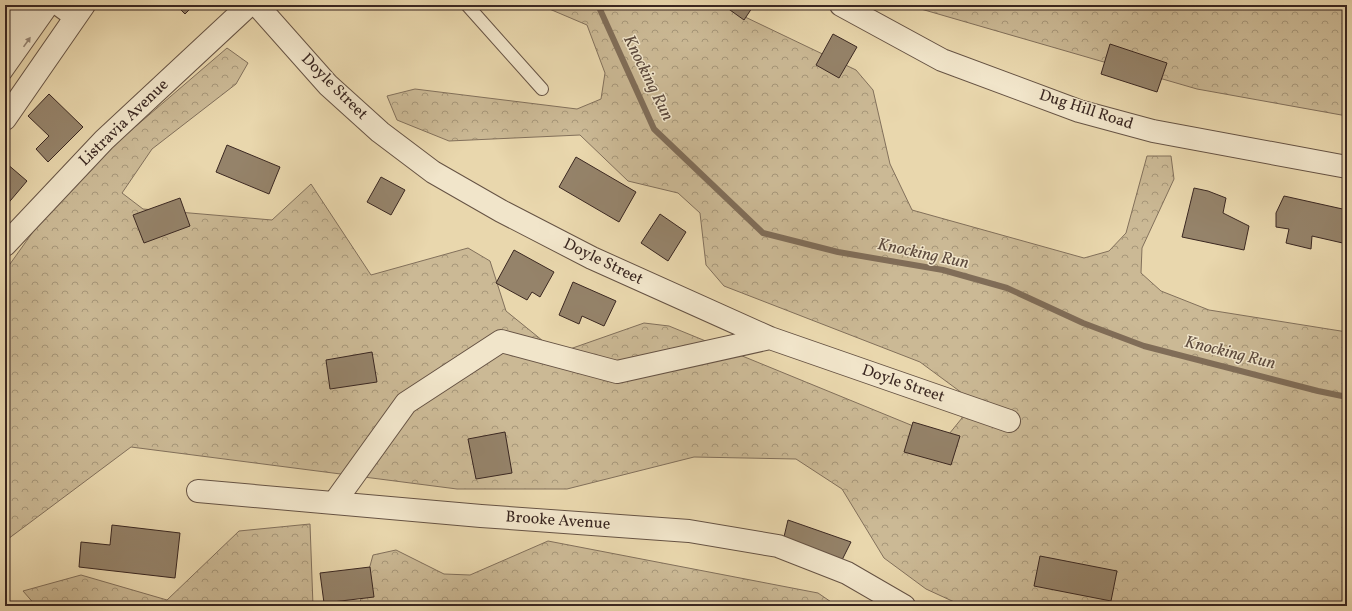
<svg xmlns="http://www.w3.org/2000/svg" width="1352" height="611" viewBox="0 0 1352 611" font-family="Vollkorn,serif">
	<style>
		.forest { fill: url(#forest-crowns); stroke: #82705b }
		.lines { fill: none; stroke-linecap: round; stroke-linejoin: round }
		.stream { stroke: #806d58; stroke-width: 6 }
		.building { fill: #95836a; stroke: #3a2721 }
		.lane-casing { stroke: #665344; stroke-width: 14 }
		.street-casing { stroke: #665344; stroke-width: 24 }
		.lane { stroke: #f1e5ca; stroke-width: 12 }
		.street { stroke: #f1e5ca; stroke-width: 22 }
		.oneway { fill: #968676 }
		.labels { text-anchor: middle; dominant-baseline: central; stroke-width: 3; stroke-linejoin: round; paint-order: stroke }
		.street-label { font-size: 16px; fill: #3a2721; stroke: #f1e5ca }
		.water-label { font-size: 17px; font-style: italic; fill: #5d4a3d; stroke: #f1e5ca }
	</style>
	<defs>
		<pattern id="forest-crowns" width="20" height="18" patternUnits="userSpaceOnUse"><rect width="20" height="18" fill="#cbb995"/><path d="M2 6a3 3 0 1 1 6 0M12 15a3 3 0 1 1 6 0" fill="none" stroke="#a69679"/></pattern>
	</defs>
	<rect width="100%" height="100%" fill="#e9d7ad"/>
	<filter id="stains"><feTurbulence type="fractalNoise" baseFrequency=".005" numOctaves="4"/><feColorMatrix values="0 0 0 0 .2 0 0 0 0 .09 0 0 0 0 .02 0 0 0 .5 -.17"/></filter>
	<radialGradient id="worn" r=".72"><stop offset=".6" stop-color="#630" stop-opacity="0"/><stop offset="1" stop-color="#630" stop-opacity=".3"/></radialGradient>
	<path class="forest" d="M540 5H720L856 70 873 90 890 164 912 210 1084 258 1109 251 1126 233 1147 156H1171L1174 179 1142 248 1141 273 1161 291 1209 310 1347 332V606H963L926 589 884 558 842 489 796 459 694 457 567 489H457L131 447 8 539 5 540V271L65 187 227 48 248 63 236 84 152 149 122 193 143 209 272 220 311 184 371 275 468 248 490 261 506 311 543 341 567 350 644 323 669 326 945 439 962 418V393L920 362 724 286 706 265 700 213 678 193 628 181 580 135 449 141 397 120 387 96 415 89 577 109 601 99 605 73 587 25Z
		M909 5H1347V116L1197 89 914 7Z
		M310 524 313 606H36L23 591 81 575 167 600 239 531Z
		M548 541 818 593 837 606H359L373 555 396 550 444 574 470 575Z"/>
	<g class="lines">
		<path class="stream" d="M598 5 654 129 763 233 838 252 943 270 1007 288 1083 323 1144 346 1318 391 1347 397"/>
	</g>
	<path class="building" d="M176 5H194L185 14Z
		M723 5H754L744 20Z
		M833 34 857 47 839 78 816 65Z
		M1110 44 1167 63 1157 92 1101 74Z
		M49 94 83 127 48 162 36 149 49 136 28 116Z
		M227 145 280 167 269 194 216 172Z
		M576 157 636 192 619 222 559 187Z
		M6 163 27 181 5 207V164Z
		M381 177 405 190 391 215 367 202Z
		M1194 188 1208 191 1226 198 1223 213 1249 226 1244 250 1182 237Z
		M1284 196 1347 210V244L1312 236 1311 249 1286 243 1289 229 1276 227V213Z
		M180 198 190 226 144 243 133 215Z
		M660 214 686 232 668 261 641 243Z
		M514 250 554 272 540 297 532 292 527 300 496 283Z
		M573 282 616 301 604 326 582 316 579 324 559 315Z
		M372 352 377 382 330 389 326 360Z
		M913 422 960 436 951 465 904 452Z
		M505 432 512 473 476 479 468 439Z
		M788 520 851 542 840 564 783 541Z
		M112 525 180 533 175 578 79 567 81 542 110 545Z
		M1040 556 1117 571 1111 601 1034 586Z
		M370 567 374 597 324 603 320 573Z"/>
	<g class="lines">
		<g class="lane-casing">
			<path id="lane" d="M51 5 73 21
				M467 5 542 89
				M5 20 15 5
				M5 36 27 5
				M5 55 40 5
				M5 74 53 6"/>
		</g>
		<g class="street-casing">
			<path id="street" d="M257 5 328 85 380 132 433 172 501 211 592 258 770 338 1009 421
				M841 5 942 60 1079 111 1153 131 1347 167
				M5 119 84 5
				M5 245 104 140 249 5
				M198 491 481 516 689 531 778 546 847 573 904 606
				M334 503 406 403 501 341 617 372 770 338"/>
		</g>
		<use href="#lane" class="lane"/>
		<use href="#street" class="street"/>
	</g>
	<defs><path id="oneway-solid" d="M-6-.8H1V-3.2L6.5 0L1 3.2V.8H-6Z"/></defs>
	<use class="oneway" href="#oneway-solid" transform="translate(27 42) rotate(-55)"/>
	<g class="labels">
		<g class="street-label">
			<text transform="translate(334 87) rotate(45)">Doyle Street</text>
			<text transform="translate(1086 110) rotate(18)">Dug Hill Road</text>
			<text transform="translate(124 123) rotate(-44)">Listravia Avenue</text>
			<text transform="translate(603 262) rotate(26)">Doyle Street</text>
			<text transform="translate(903 384) rotate(19)">Doyle Street</text>
			<text transform="translate(558 521) rotate(4)">Brooke Avenue</text>
		</g>
		<g class="water-label">
			<text transform="translate(648 78) rotate(64)">Knocking Run</text>
			<text transform="translate(923 254) rotate(12)">Knocking Run</text>
			<text transform="translate(1230 353) rotate(14)">Knocking Run</text>
		</g>
	</g>
	<rect width="1352" height="611" fill="none" stroke="#e9d7ad" stroke-width="20"/>
	<rect x="6" y="6" width="1340" height="599" fill="none" stroke="#3a2721" stroke-width="2"/>
	<rect x="10" y="10" width="1332" height="591" fill="none" stroke="#3a2721"/>
	<rect width="100%" height="100%" filter="url(#stains)"/>
	<rect width="100%" height="100%" fill="url(#worn)"/>
</svg>
